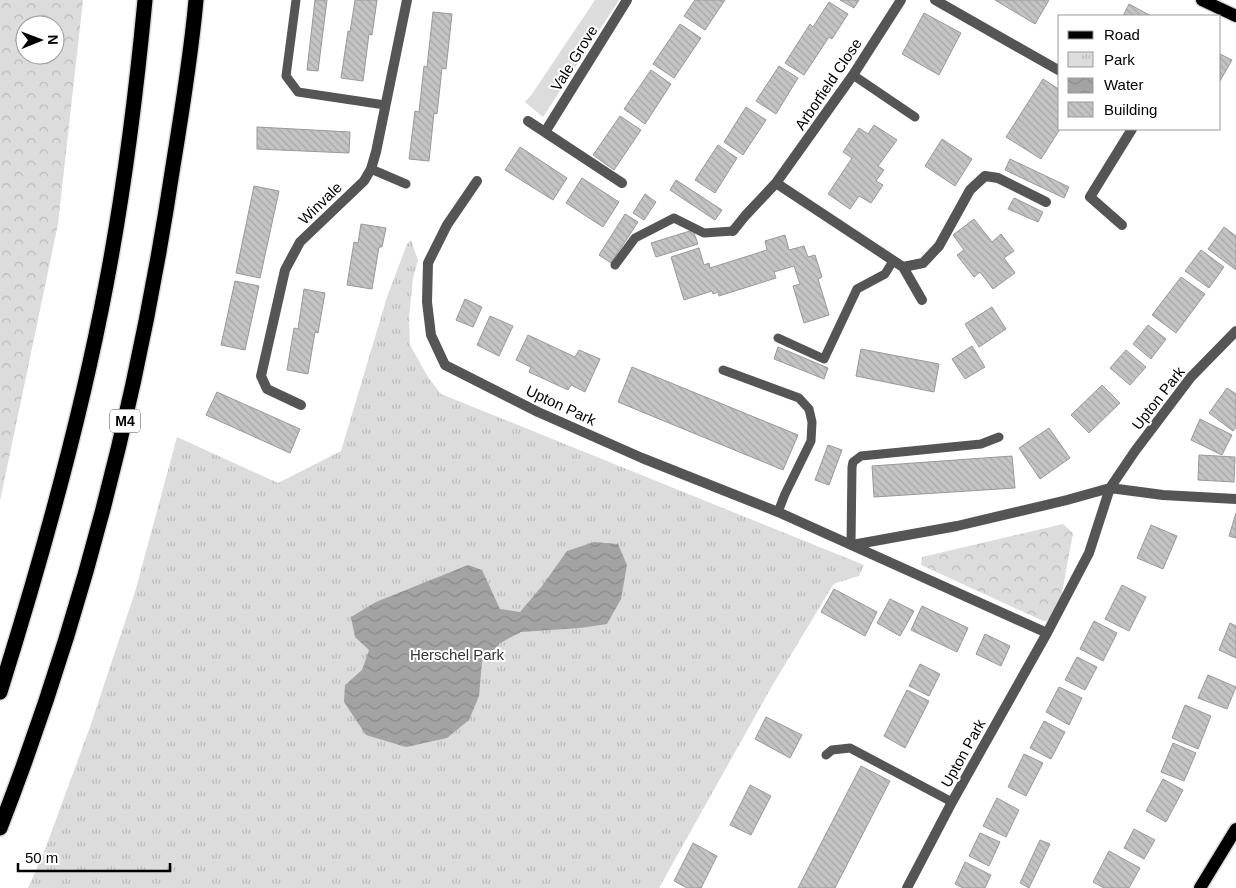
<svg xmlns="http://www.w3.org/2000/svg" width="1236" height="888" viewBox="0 0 1236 888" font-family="Helvetica,sans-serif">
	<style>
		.grass { fill: #dcdcdc }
		.forest { fill: url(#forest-crowns); fill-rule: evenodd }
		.park { fill: url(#park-tufts) }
		.water { fill: url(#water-waves) }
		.building { fill: url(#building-back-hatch); stroke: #999 }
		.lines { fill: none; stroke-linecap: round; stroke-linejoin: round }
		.primary-casing { stroke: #dbdbdb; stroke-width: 15 }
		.motorway-casing { stroke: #dbdbdb; stroke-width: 18 }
		.service { stroke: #555; stroke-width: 9 }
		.minor { stroke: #555; stroke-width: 10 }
		.primary { stroke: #000; stroke-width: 12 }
		.motorway { stroke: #000; stroke-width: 15 }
		.labels { text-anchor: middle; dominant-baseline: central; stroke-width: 4; stroke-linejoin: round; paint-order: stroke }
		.shield { fill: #fff; stroke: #4c4c4c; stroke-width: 1 }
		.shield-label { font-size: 14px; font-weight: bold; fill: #000 }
		.street-label { font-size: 15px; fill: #000; stroke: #fff }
		.park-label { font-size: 15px; fill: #333; stroke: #fff }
	</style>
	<defs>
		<pattern id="forest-crowns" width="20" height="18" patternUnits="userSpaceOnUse" patternTransform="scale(1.25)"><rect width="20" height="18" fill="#dcdcdc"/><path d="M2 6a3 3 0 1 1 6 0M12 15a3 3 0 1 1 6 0" fill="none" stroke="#bbb"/></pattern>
		<pattern id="park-tufts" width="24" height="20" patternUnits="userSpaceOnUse" patternTransform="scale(1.25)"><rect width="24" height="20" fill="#dcdcdc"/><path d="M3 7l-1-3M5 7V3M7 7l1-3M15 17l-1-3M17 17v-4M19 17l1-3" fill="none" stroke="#bbb"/></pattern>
		<pattern id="water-waves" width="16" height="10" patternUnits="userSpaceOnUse" patternTransform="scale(1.25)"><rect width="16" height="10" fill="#a3a3a3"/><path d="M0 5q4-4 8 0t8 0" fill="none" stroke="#8b8b8b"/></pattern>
		<pattern id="building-back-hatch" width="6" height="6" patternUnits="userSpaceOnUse" patternTransform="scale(1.25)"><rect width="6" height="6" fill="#c4c4c4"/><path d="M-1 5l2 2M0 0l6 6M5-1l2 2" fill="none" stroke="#a7a7a7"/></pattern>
	</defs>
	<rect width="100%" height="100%" fill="#fff"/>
	<path class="grass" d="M595 0H619L543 117 525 102 532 94Z"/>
	<path class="forest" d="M0 0H83L58 224 0 501ZM25 25H55V55H25Z
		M1063 524 1073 533 1057 620 1043 621 921 565 922 557Z"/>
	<path class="park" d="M411 240 418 260 413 278 409 318 410 345 428 377 441 394 864 565 859 576 836 583 833 585 772 686 659 888H28L44 852 90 727 135 592 177 437 278 483 341 451 387 297 407 244Z"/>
	<path class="water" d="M594 542 618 544 627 565 621 599 607 624 580 628 521 632 500 643 482 662 479 696 469 720 447 738 406 747 366 735 344 702 345 685 362 670 369 650 355 637 351 617 376 602 468 565 482 570 500 609 520 612 542 586 567 551Z"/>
	<path class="building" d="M315 0H327L318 71 307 70Z
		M355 0H377L372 35 369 34 363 81 341 78 348 31 350 32Z
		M695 0H725L705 30 684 16Z
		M840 0H859L854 8Z
		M995 0H1049L1035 24Z
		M829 2 848 14 832 39 829 37 804 75 785 63 810 24 813 27Z
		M1129 4 1151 16H1123Z
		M433 12 452 14 446 69 442 68 437 114 434 113 429 161 409 159 415 111 419 112 424 66 427 67Z
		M924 13 961 33 939 75 902 54Z
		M680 24 701 38 674 78 653 64Z
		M1220 54 1232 60 1220 81Z
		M779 66 798 78 776 114 756 101Z
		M651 70 671 84 645 124 624 109Z
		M1043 79 1060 90V129L1041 159 1006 137Z
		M746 107 766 120 743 155 724 142Z
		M620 116 641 130 614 170 593 155Z
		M874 125 897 140 878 166 884 170 876 181 883 185 871 203 859 196 850 209 828 194 852 158 843 152 859 128 868 134Z
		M257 127 350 132 349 153 257 149Z
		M942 139 972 159 955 186 925 166Z
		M718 145 737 158 715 193 695 180Z
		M520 147 567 178 553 200 505 170Z
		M1010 159 1069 187 1064 198 1005 170Z
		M582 178 619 202 603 227 566 203Z
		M676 180 722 210 715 220 670 190Z
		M254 186 279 191 260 278 236 273Z
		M645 194 656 202 644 220 633 213Z
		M1014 198 1043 212 1038 222 1008 209Z
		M625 214 638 222 611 263 599 255Z
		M974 219 992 242 1001 234 1014 251 1004 258 1015 273 993 289 980 272 974 277 957 255 964 250 953 235Z
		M361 224 386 228 382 247H379L372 289 347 285 354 242 358 243Z
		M1224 227 1236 236V270L1208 249Z
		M693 230 698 244 656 257 651 243Z
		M785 235 789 250 804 246 808 257 815 255 822 277 818 279 829 315 804 323 793 286 800 284 794 266 774 272 776 278 719 296 718 292 713 294 712 291 684 300 671 257 699 248 704 265 709 263 710 268 767 250 765 241Z
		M1201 250 1224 267 1209 288 1185 271Z
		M1181 277 1205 294 1176 333 1152 315Z
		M235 281 259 286 245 350 221 345Z
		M304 289 325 293 318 333 315 332 308 374 287 370 294 328 298 329Z
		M465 299 482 307 473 327 456 320Z
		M992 307 1006 329 979 347 965 324Z
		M490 316 513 326 499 356 477 345Z
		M1148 325 1166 339 1151 359 1133 344Z
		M528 335 575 357 579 350 600 359 585 392 571 385 568 390 529 372 531 367 516 360Z
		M972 346 985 367 965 379 952 359Z
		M778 347 828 368 824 379 774 359Z
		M861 349 939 364 934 392 856 376Z
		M1126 350 1146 367 1130 385 1110 368Z
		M632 367 798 435 783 470 618 402Z
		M1102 385 1120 403 1089 433 1071 415Z
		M1227 388 1236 394V427L1233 431 1209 413Z
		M217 392 300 429 290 453 206 415Z
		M1200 419 1232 435 1222 455 1191 440Z
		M1049 428 1070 458 1040 479 1019 448Z
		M828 445 842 450 829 485 815 480Z
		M1199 455 1235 457 1234 482 1198 480Z
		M1012 456 1015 488 874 497 872 466Z
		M1236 513V538L1229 536Z
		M1151 525 1177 536 1163 569 1137 558Z
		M1122 585 1146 597 1129 631 1105 619Z
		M834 589 877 612 865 636 821 612Z
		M890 599 914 611 900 636 877 623Z
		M922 606 968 628 957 652 911 630Z
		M1094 621 1117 633 1103 661 1080 649Z
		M1230 623 1236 626V658L1219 650Z
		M985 634 1010 646 1001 666 976 654Z
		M1077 657 1097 667 1085 690 1065 680Z
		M920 664 940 674 929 696 909 686Z
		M1208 675 1236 687 1227 709 1198 698Z
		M1059 687 1082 698 1069 725 1046 712Z
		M907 690 929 701 905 748 884 736Z
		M1185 705 1211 716 1198 749 1172 738Z
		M766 717 802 735 790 758 755 739Z
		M1044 721 1065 732 1051 759 1030 748Z
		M1173 743 1196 753 1184 781 1161 772Z
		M1024 754 1043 763 1026 796 1008 787Z
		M861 766 890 781 835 888H798Z
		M1163 779 1183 790 1166 822 1146 811Z
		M750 785 771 796 751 835 730 825Z
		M997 798 1019 810 1006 837 983 826Z
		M1134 829 1155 840 1144 859 1124 848Z
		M980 833 1000 842 989 866 969 856Z
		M1040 840 1050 844 1029 888 1020 883Z
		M693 843 717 856 701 888H687L674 881Z
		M1109 851 1140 868 1129 888H1104L1093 882Z
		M965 862 991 875 985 888H963L955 884Z"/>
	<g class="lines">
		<g class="primary-casing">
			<path id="primary" d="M1202 0 1236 16
				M1200 888 1236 829"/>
		</g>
		<g class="motorway-casing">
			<path id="motorway" d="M0 692C42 558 80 423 106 285 124 191 136 95 145 0
				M0 828C83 615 139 392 173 166 182 111 191 56 196 0"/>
		</g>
		<path class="service" d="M296 0 286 76 298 92 385 105
			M853 75 915 117
			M371 169 406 184
			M615 265 635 238 674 218 704 233 733 231
			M778 338 824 359 857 289 885 274 893 261
			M723 370 799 398 809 409 812 422 811 441 785 494 778 512
			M851 545 852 467 853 462 861 456 981 444 999 437
			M826 755 832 750 850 748 952 802"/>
		<path class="minor" d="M935 0 1060 71
			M528 121 622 183
			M545 132 627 0
			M477 181 447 225 428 263 427 302 431 335 445 365 538 412 642 458 778 512 1047 633
			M776 183 903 267 922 300
			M1122 225 1090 197 1132 129
			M733 231 745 216 776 183 853 75 901 0
			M903 267 923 263 939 246 970 190 985 176 998 178 1046 202
			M301 405 267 389 261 376 285 270 300 242 364 181 371 169 376 152 407 0
			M852 545 957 526 1067 500 1110 488 1163 495 1236 499
			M907 888 952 802 1047 633 1089 553 1110 488 1135 451 1191 377 1236 331"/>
		<use href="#primary" class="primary"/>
		<use href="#motorway" class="motorway"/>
	</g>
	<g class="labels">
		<rect class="shield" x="110" y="409.5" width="30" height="23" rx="4"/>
		<g class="shield-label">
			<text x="125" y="421">M4</text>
		</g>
		<g class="street-label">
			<text transform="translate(574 58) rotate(-58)">Vale Grove</text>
			<text transform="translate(828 84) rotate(-56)">Arborfield Close</text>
			<text transform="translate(320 203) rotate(-44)">Winvale</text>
			<text transform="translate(1158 398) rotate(-52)">Upton Park</text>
			<text transform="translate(561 405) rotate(25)">Upton Park</text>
			<text transform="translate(963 753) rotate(-61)">Upton Park</text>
		</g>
		<g class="park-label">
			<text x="457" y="654">Herschel Park</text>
		</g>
	</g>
	<rect x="1058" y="15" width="162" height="115" fill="#ffffff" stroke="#999999"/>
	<rect x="1068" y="31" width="25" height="8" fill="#000000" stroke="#999999"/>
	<text x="1104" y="40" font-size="15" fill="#000000">Road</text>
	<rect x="1068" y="52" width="25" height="15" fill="url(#park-tufts)" stroke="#999999"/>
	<text x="1104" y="65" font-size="15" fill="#000000">Park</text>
	<rect x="1068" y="78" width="25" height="15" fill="url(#water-waves)" stroke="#999999"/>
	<text x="1104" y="90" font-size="15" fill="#000000">Water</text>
	<rect x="1068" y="102" width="25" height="15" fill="url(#building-back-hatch)" stroke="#999999"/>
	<text x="1104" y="115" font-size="15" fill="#000000">Building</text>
	<g transform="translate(40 40) rotate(89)"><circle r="24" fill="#ffffff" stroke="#999999"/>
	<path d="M0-4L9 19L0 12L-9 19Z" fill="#000000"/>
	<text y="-8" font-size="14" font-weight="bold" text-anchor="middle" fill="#000000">N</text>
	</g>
	<path d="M18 863v8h152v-8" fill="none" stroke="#000000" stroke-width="2.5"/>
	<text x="25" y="863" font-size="15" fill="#000000" stroke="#ffffff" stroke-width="4" paint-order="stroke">50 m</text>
</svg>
